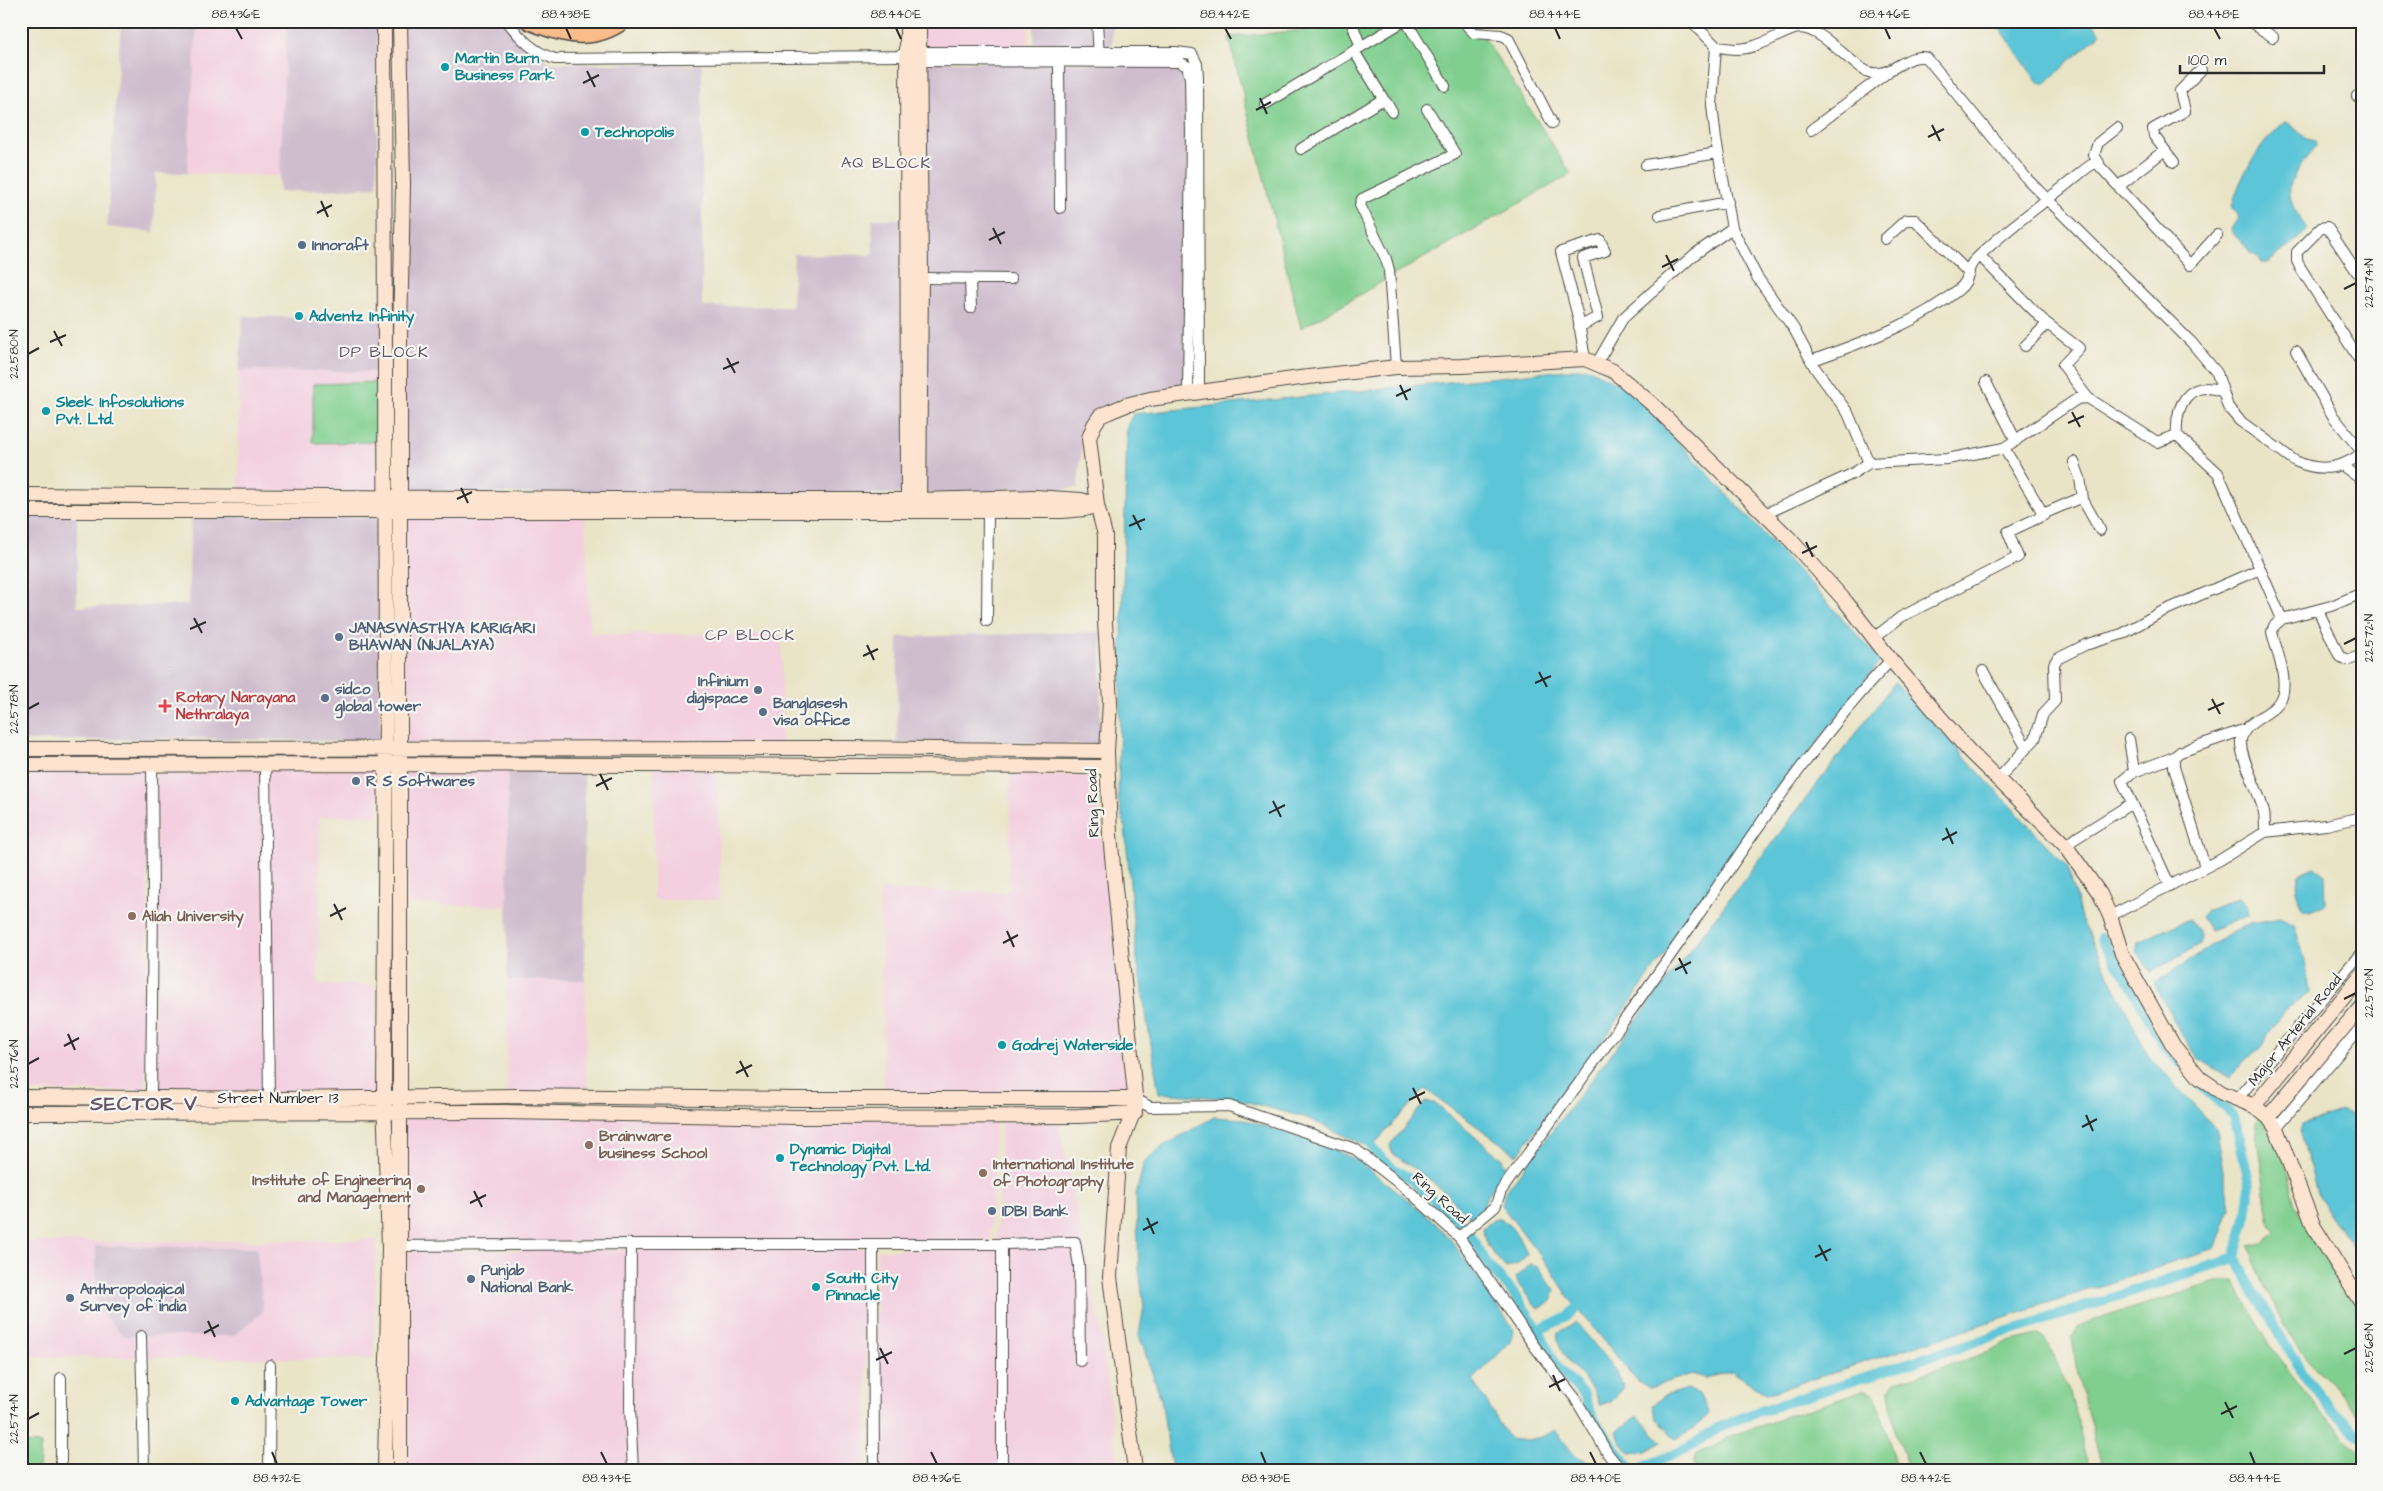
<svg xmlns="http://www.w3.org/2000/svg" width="2383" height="1491" viewBox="0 0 2383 1491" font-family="'Architects Daughter',sans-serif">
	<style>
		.built { fill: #f3cfdf }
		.industrial { fill: #cfbdce }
		.green { fill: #80cf8f; stroke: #567d5d }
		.water { fill: #5bc5d7; stroke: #437881 }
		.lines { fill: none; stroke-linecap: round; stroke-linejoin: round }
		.canal { stroke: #5bc5d7; stroke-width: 10 }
		.street-casing { stroke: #484742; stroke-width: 12 }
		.secondary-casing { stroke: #484742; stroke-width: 16 }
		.primary-casing { stroke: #484742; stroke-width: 19 }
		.street { stroke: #fff; stroke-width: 10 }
		.secondary { stroke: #fde4d0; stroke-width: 14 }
		.primary { stroke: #f9bc8a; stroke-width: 16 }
		.ticks { fill: none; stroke: #2b2b2b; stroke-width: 2 }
		.culture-dot { fill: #0f9aa8; stroke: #f6f6f2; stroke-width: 2 }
		.service-dot { fill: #5c6f8a; stroke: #f6f6f2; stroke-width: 2 }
		.health-dot { fill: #e0444e; stroke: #f6f6f2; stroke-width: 2 }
		.education-dot { fill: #8d6e63; stroke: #f6f6f2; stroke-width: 2 }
		.labels { text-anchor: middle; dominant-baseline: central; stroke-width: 4.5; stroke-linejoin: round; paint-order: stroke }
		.culture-label { font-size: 15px; font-weight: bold; fill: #0d838f; stroke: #f6f6f2; text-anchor: start }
		.service-label { font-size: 15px; font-weight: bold; fill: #4e5e75; stroke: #f6f6f2; text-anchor: start }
		.health-label { font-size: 15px; font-weight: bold; fill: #be3a42; stroke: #f6f6f2; text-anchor: start }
		.street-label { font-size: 15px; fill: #2b2b2b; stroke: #f6f6f2 }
		.education-label { font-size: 15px; font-weight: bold; fill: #785e54; stroke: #f6f6f2; text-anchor: start }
		.neighbourhood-label { font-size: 16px; letter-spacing: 1px; fill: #645565; stroke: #f6f6f2 }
		.district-label { font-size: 20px; font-weight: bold; letter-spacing: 1px; fill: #645565; stroke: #f6f6f2 }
		.neatline { fill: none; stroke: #2b2b2b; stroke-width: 2 }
		.ticks-label { font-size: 12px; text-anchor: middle; fill: #2b2b2b }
	</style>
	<rect width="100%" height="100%" fill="#f6f6f2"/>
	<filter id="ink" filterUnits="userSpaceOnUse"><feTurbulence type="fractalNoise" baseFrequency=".02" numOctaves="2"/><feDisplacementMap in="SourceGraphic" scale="10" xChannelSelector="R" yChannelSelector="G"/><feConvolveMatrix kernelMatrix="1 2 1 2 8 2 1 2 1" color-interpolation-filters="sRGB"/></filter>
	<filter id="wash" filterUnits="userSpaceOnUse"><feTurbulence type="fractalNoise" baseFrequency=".0096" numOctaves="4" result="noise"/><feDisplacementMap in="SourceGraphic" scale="20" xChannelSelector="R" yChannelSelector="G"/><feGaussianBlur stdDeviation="1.12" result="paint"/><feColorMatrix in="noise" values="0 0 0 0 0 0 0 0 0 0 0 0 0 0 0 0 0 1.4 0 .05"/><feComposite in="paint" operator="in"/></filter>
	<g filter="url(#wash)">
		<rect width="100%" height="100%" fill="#eae4c7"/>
		<path class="built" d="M197 21H287L280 176 187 173Z
			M917 21H1029V55L918 54Z
			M239 370 383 372 381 491H239Z
			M403 514 585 516 590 634 782 635 781 744H405Z
			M405 767 508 769 507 906 408 904Z
			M21 768H145L148 921 145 1090 21 1092Z
			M378 768V815L320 817 318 985H378L379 1094 154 1095 156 769Z
			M654 768 718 769 720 900H653Z
			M1010 773 1094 777 1131 1095 884 1094 880 890 1009 892Z
			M507 980H585L587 1094 507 1093Z
			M403 1117H996L990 1242H402Z
			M1058 1121 1102 1336 1118 1470H875L877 1250H996L1001 1122Z
			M376 1240 373 1359 21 1357V1242Z
			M866 1248 867 1470H404L406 1251Z"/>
		<path class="industrial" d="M197 21 187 173H156L154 232 107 227 121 22Z
			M287 21H377V187L279 192Z
			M403 21H513L533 53 552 63 702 65V307L792 306 794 254 873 255 872 219H912L910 494 405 493Z
			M1034 21H1112V52L1034 54Z
			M917 61 1188 65 1189 388 1125 397 1107 405 1092 418 1086 429 1081 453 1078 488 916 495Z
			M243 316 381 320 383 372 239 370Z
			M21 515H77V607L188 605 191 516 378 517 380 742 191 738 21 741Z
			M1101 632 1100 744 897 743 898 637Z
			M584 768 585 980H507L508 769Z
			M96 1246 257 1248 263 1312 233 1336H123L96 1306Z"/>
		<path class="green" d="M1356 21H1474L1571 174 1301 328 1229 37 1328 28Z
			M379 382 378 442 313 443V384Z
			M2261 1117 2276 1138 2290 1178 2293 1203 2362 1314V1421C2352 1412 2346 1402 2338 1391 2329 1379 2316 1370 2306 1358 2282 1325 2262 1285 2249 1246L2263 1243 2274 1232 2270 1224 2256 1134V1120Z
			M2217 1282H2234L2273 1350 2318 1409 2362 1454V1470H2103L2077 1374 2072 1336 2078 1327 2092 1321Z
			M2037 1335 2049 1345 2070 1393 2090 1470H1909L1895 1432 1889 1390 1896 1382 1989 1352 2009 1342Z
			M1866 1390 1875 1395 1898 1470H1695L1693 1463 1696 1454 1716 1446 1730 1436Z
			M21 1443 41 1444 39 1470H21Z"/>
		<path class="water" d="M2004 21H2090L2101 33 2043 85 2038 83 1998 25Z
			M2286 121 2307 139 2315 141 2316 146C2290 179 2277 189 2307 228L2306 232 2268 263H2262L2258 256 2249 252C2245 242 2235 239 2231 229L2239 217 2232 206C2241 173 2260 143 2286 121Z
			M1587 368 1629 389 1881 660 1794 773 1579 1074 1517 1155 1425 1089 1376 1142 1365 1145 1307 1118 1236 1099 1159 1093 1136 953 1125 826 1118 799 1127 426 1133 414Z
			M1895 682 2068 868 2081 918 2149 1057 2215 1127 2230 1208 2215 1249 1766 1394 1732 1371 1706 1378 1691 1374 1650 1388 1636 1380 1570 1299 1551 1269 1501 1205 1507 1190Z
			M2314 867 2325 875 2326 904 2310 911 2302 909 2296 890 2299 874Z
			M2238 898 2247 905 2249 915 2210 931 2201 917 2206 911Z
			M2281 918 2294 925 2304 956 2310 992 2284 1011 2260 1048 2245 1060 2230 1078 2198 1058 2180 1032 2154 983 2201 953 2212 944 2250 923Z
			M2189 919 2201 936 2200 945 2151 972 2137 951 2138 942Z
			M1425 1102 1434 1103 1502 1159 1506 1168 1486 1198 1483 1211 1470 1217 1434 1183 1392 1153 1390 1145Z
			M2343 1111 2352 1114 2362 1144V1253L2358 1255 2318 1197 2300 1130 2301 1125Z
			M1214 1117 1243 1119 1320 1144 1357 1160 1427 1215 1451 1240 1514 1330 1509 1343 1473 1380 1509 1439C1526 1442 1540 1439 1555 1430L1575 1456 1613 1470H1172L1161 1399 1139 1335 1144 1306 1139 1269 1136 1195 1144 1162 1162 1147Z
			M1496 1218H1500C1512 1226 1523 1240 1527 1255L1517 1264 1506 1268C1496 1257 1483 1244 1483 1228Z
			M1531 1264 1538 1266 1555 1291 1551 1301 1538 1309 1518 1284 1516 1277Z
			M1576 1322 1615 1370 1624 1388 1611 1401 1600 1405C1597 1398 1593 1390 1588 1384 1577 1370 1555 1352 1558 1333Z
			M1687 1389 1699 1394 1709 1414 1692 1430 1676 1439 1657 1419 1652 1405 1664 1396Z
			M1638 1416 1662 1442 1646 1451 1630 1453 1620 1441 1617 1431Z"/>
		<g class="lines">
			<path class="canal" d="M2101 938 2131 985 2163 1045 2180 1063
				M2198 1083 2234 1116 2250 1186 2245 1223 2235 1258
				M1370 1143 1376 1153 1391 1167 1409 1178 1466 1228 1490 1268 1510 1289 1539 1330
				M1577 1308 1566 1317 1539 1330 1558 1369 1584 1395 1594 1420 1632 1470
				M1637 1470 1688 1448 1718 1428 1751 1414 2235 1258C2271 1314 2305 1397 2362 1436"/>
		</g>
	</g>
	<g filter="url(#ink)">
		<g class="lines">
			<g class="street-casing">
				<path id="street" d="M507 21C521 39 533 52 555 59L899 56 907 52H1176L1192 54 1197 64 1198 77 1199 392
					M1097 21 1099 58
					M1351 21 1361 47
					M1406 21 1445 86
					M1463 21 1474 33 1501 35 1508 38 1552 123
					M2249 21 2273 37
					M1716 46C1740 53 1756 47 1778 36 1784 33 1792 29 1799 28 1822 28 1847 61 1866 71 1890 82 1905 51 1927 58L2028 180 2192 343 2217 373 2228 407 2240 421 2295 461C2319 472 2341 470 2362 453
					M1354 51 1384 100
					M1059 56 1060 208
					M914 61 1179 62 1187 66 1190 78 1191 131 1188 393
					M2357 96 2362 100
					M1265 104 1404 21
					M1811 130 1888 72
					M1301 149 1380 101 1386 102 1392 112
					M2174 162 2154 136 2153 129 2185 111 2180 91 2201 70
					M2099 163 2094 155 2098 143 2117 128
					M1646 165 1718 153
					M2119 186 2165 150
					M1660 215 1728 202
					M1732 228 1757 277 1794 329 1815 368 1848 413 1869 463 1852 474 1765 514
					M1885 239 1906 220H1915L1969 273
					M1980 256 2045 322 2046 325 2025 346
					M2362 272H2357L2327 227 2321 228 2297 252V261L2300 267 2362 364
					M921 278 1011 279
					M970 279 971 308
					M2045 322 2079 348 2063 365 2088 398
					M1579 327 1598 317 1583 258 1605 251 1600 240 1561 252 1578 317 1585 359
					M2296 351 2333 416 2362 452
					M1811 361C1862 342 1915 325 1958 290 1972 279 1965 270 1974 261 2002 233 2035 209 2066 185 2075 178 2085 168 2096 162L2190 265 2217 235
					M1597 363 1623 318 1695 254 1732 228 1716 140 1712 105 1716 46 1691 21
					M1396 367 1389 270 1386 259 1360 205 1362 199 1455 154 1427 109
					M1986 382 2016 441
					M2177 435C2175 406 2188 379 2221 391
					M2074 462 2080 478 2083 499
					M1869 463 1947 459 2004 448
					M2343 466 2362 480
					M2043 514 2080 498 2083 500 2100 530
					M2318 610 2340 657 2349 660 2362 655
					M2282 619 2331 606 2362 593
					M987 621 988 511
					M1875 637 1901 617 2018 557 2008 532 2044 515 2004 448 2077 399 2088 398 2157 442 2177 435 2218 473 2282 619 2274 626 2272 632C2276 650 2288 677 2282 696 2276 715 2244 719 2241 740 2239 757 2261 794 2264 813 2265 819 2265 826 2265 832L2220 860 2110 916
					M1983 671 2026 747
					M2129 739 2134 771 2122 781 2170 886
					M265 764 269 1099
					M2134 772 2174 757
					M1997 780 2035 739 2043 714 2055 701 2054 664 2057 659 2085 645 2122 634 2159 613 2260 569
					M2265 832 2326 825 2362 817
					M2065 845 2132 803
					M2205 867 2174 767V757L2180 752 2246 729
					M151 1097 153 905 152 764
					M1136 1099 1150 1107 1229 1106 1355 1149 1409 1191 1459 1237 1535 1347 1575 1398 1608 1454 1621 1470
					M2237 1099 2362 952
					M2276 1128 2362 1026
					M1459 1237 1495 1207 1501 1191C1566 1100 1634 1009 1697 917 1757 828 1817 737 1891 660
					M631 1244 630 1408 633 1470
					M873 1244 874 1470
					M399 1246 631 1244H1002L1075 1242 1079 1266 1080 1361
					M2353 1290 2362 1283
					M141 1336 144 1470
					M61 1470V1378
					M269 1470 270 1365
					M1002 1470V1244"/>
			</g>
			<g class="secondary-casing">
				<path id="secondary" d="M384 21 386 697 384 1098 389 1247 385 1470
					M907 21 908 508
					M919 21 921 278 919 508
					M21 495 759 500H919L1035 497 1081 500 1097 505
					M21 511H1062L1085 509 1097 505
					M21 749 848 748 1107 751
					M21 765 385 764 1107 767
					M21 1097 281 1099 516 1096 796 1099H1136
					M2254 1106 2362 975
					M21 1113 502 1112 795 1117 1079 1116 1135 1113
					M2268 1117 2362 1006
					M400 1470V336L403 185 400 21
					M1135 1470 1110 1277 1119 1148 1136 1106 1110 835 1107 751 1110 702 1105 622V535L1097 505 1089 438 1094 425 1100 416 1109 412 1126 405 1150 399 1300 378 1396 367 1462 366 1585 359 1613 371 1652 404 1788 537 1846 602 1891 660 1969 751 2065 845 2100 894 2110 916 2122 954 2173 1045 2200 1078 2222 1093 2254 1106 2268 1117 2276 1128 2314 1227 2362 1304"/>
			</g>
			<g class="primary-casing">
				<path id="primary" d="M529 21C562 35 592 43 623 21"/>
			</g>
			<use href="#street" class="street"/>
			<use href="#secondary" class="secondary"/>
			<use href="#primary" class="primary"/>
		</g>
	</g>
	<path class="ticks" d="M236 28 242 39M566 28 571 39M896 28 901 39M1225 28 1231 39M1555 28 1560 39M1885 28 1890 39M2214 28 2220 39M587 71 595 87M583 83 599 75M1260 98 1267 114M1256 110 1271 102M1932 125 1940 141M1928 137 1944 129M321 201 328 217M317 213 332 205M993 228 1001 244M989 240 1005 232M1666 255 1674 271M1662 267 1678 259M2344 289 2356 283M54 331 62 346M50 342 66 335M28 354 39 348M727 358 735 373M723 369 739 362M1400 385 1407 400M1396 396 1411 389M2072 412 2080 427M2068 423 2084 416M461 488 468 503M457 499 472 492M1133 515 1141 530M1129 526 1145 519M1806 542 1813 557M1802 553 1817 546M194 618 202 633M190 629 206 622M2344 644 2356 638M867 645 874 660M863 656 878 649M1539 672 1547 687M1535 683 1551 676M2212 699 2220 714M28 709 39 703M2208 710 2224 703M600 774 608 790M596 786 612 778M1273 801 1281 817M1269 813 1285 805M1946 828 1953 844M1942 840 1957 832M334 904 342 920M330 916 346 908M1007 931 1014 947M1003 943 1018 935M1679 958 1687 974M1675 970 1691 962M2344 999 2356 993M68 1034 75 1050M64 1046 79 1038M740 1061 748 1077M28 1064 39 1058M736 1073 752 1065M1413 1088 1421 1104M1409 1100 1425 1092M2086 1115 2093 1131M2082 1127 2097 1119M474 1191 482 1207M470 1203 486 1195M1147 1218 1154 1234M1143 1230 1158 1222M1819 1245 1827 1261M1815 1257 1831 1249M208 1321 215 1337M204 1333 219 1325M880 1348 888 1364M2344 1354 2356 1348M876 1360 892 1352M1553 1375 1560 1391M1549 1387 1565 1379M2225 1402 2233 1418M2221 1414 2237 1406M28 1419 39 1413M272 1452 277 1464M601 1452 607 1464M931 1452 937 1464M1261 1452 1266 1464M1590 1452 1596 1464M1920 1452 1926 1464M2250 1452 2255 1464"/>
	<g class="culture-dot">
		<circle cx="445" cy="67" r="5"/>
		<circle cx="585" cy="132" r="5"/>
		<circle cx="299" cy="316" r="5"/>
		<circle cx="46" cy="411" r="5"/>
		<circle cx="1002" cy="1045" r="5"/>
		<circle cx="780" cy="1158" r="5"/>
		<circle cx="816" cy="1287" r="5"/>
		<circle cx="235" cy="1401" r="5"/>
	</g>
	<g class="service-dot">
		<circle cx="302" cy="245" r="5"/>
		<circle cx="339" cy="637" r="5"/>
		<circle cx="758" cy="690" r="5"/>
		<circle cx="325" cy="698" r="5"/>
		<circle cx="763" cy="712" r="5"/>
		<circle cx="356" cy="781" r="5"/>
		<circle cx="992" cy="1211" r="5"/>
		<circle cx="471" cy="1279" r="5"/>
		<circle cx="70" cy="1298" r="5"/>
	</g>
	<path class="health-dot" d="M162.5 698.5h5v5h5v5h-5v5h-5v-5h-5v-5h5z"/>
	<g class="education-dot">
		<circle cx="132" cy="916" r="5"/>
		<circle cx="589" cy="1145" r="5"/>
		<circle cx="983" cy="1173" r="5"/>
		<circle cx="421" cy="1189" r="5"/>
	</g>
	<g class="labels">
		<g class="culture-label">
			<text x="455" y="58">Martin Burn<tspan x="455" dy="17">Business Park</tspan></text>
			<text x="595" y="132">Technopolis</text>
			<text x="309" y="316">Adventz Infinity</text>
			<text x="56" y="402">Sleek Infosolutions<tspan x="56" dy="17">Pvt. Ltd.</tspan></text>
			<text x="1012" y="1045">Godrej Waterside</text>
			<text x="790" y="1149">Dynamic Digital<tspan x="790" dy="17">Technology Pvt. Ltd.</tspan></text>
			<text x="826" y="1278">South City<tspan x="826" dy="17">Pinnacle</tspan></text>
			<text x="245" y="1401">Advantage Tower</text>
		</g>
		<g class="service-label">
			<text x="312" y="245">Innoraft</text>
			<text x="349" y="628">JANASWASTHYA KARIGARI<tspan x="349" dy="17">BHAWAN (NIJALAYA)</tspan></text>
			<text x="748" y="681" text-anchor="end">Infinium<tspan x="748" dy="17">digispace</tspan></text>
			<text x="335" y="689">sidco<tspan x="335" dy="17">global tower</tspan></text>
			<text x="773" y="703">Banglasesh<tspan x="773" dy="17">visa office</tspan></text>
			<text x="366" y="781">R S Softwares</text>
			<text x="1002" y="1211">IDBI Bank</text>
			<text x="481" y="1270">Punjab<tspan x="481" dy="17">National Bank</tspan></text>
			<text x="80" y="1289">Anthropological<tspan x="80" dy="17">Survey of india</tspan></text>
		</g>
		<g class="health-label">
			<text x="176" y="697">Rotary Narayana<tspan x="176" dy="17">Nethralaya</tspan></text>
		</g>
		<g class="street-label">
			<text transform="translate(1093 803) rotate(-92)">Ring Road</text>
			<text transform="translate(2295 1030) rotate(-51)">Major Arterial Road</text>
			<text x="278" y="1098">Street Number 13</text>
			<text transform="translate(1440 1198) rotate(42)">Ring Road</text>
		</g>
		<g class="education-label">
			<text x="142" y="916">Aliah University</text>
			<text x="599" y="1136">Brainware<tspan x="599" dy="17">business School</tspan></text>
			<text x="993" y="1164">International Institute<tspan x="993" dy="17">of Photography</tspan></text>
			<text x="411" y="1180" text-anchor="end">Institute of Engineering<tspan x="411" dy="17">and Management</tspan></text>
		</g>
		<g class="neighbourhood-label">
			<text x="886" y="163">AQ BLOCK</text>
			<text x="384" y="352">DP BLOCK</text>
			<text x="750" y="635">CP BLOCK</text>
		</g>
		<g class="district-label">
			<text x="144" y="1104">SECTOR V</text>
		</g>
	</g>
	<rect width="2383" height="1491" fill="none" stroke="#f6f6f2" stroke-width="55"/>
	<path d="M2180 65v8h144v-8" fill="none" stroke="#2b2b2b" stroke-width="2.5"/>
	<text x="2188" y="65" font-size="15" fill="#2b2b2b" stroke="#f6f6f2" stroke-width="4" paint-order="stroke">100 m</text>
	<rect x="28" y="28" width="2328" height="1436" class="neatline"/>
	<g class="ticks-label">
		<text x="236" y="18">88.436°E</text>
		<text x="566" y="18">88.438°E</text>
		<text x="896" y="18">88.440°E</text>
		<text x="1225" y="18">88.442°E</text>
		<text x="1555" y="18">88.444°E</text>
		<text x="1885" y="18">88.446°E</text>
		<text x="2214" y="18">88.448°E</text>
		<text transform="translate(2369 283) rotate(-90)" y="4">22.574°N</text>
		<text transform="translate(14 354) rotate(-90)" y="4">22.580°N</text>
		<text transform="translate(2369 638) rotate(-90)" y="4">22.572°N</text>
		<text transform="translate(14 709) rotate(-90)" y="4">22.578°N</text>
		<text transform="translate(2369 993) rotate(-90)" y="4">22.570°N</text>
		<text transform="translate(14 1064) rotate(-90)" y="4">22.576°N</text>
		<text transform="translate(2369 1348) rotate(-90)" y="4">22.568°N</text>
		<text transform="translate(14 1419) rotate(-90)" y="4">22.574°N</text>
		<text x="277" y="1482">88.432°E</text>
		<text x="607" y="1482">88.434°E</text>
		<text x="937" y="1482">88.436°E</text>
		<text x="1266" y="1482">88.438°E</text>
		<text x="1596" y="1482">88.440°E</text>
		<text x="1926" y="1482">88.442°E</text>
		<text x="2255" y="1482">88.444°E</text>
	</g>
</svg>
